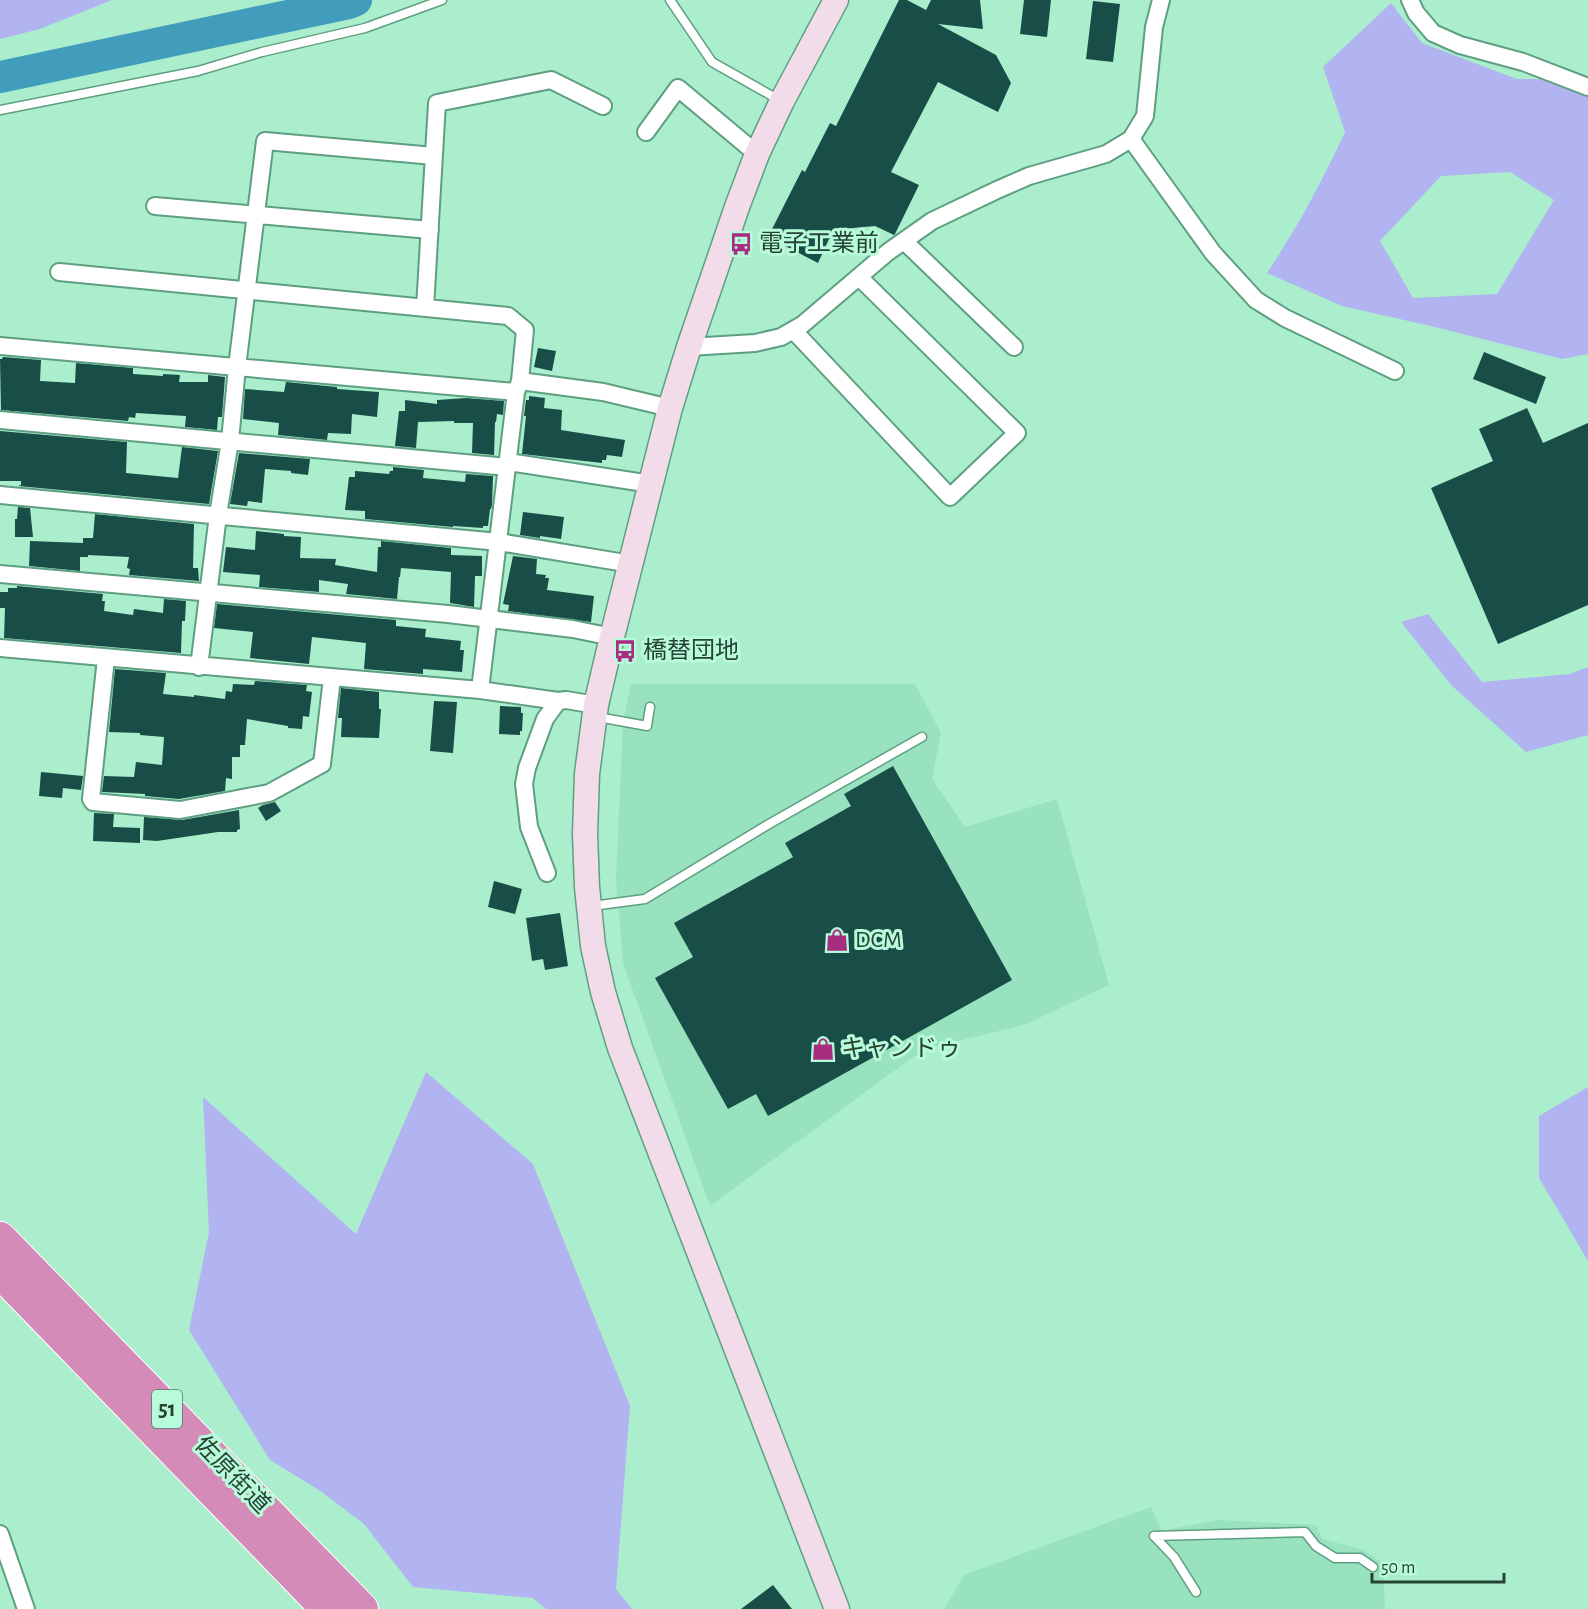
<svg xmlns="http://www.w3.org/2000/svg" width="1588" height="1609" viewBox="0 0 1588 1609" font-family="'Alegreya Sans','Noto Sans JP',sans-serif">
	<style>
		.built { fill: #98e2bf }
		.green { fill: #b2b3f1; fill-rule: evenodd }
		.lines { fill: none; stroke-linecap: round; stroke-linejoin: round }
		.river { stroke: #429cbb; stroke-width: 32 }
		.building { fill: #184e47 }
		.lane-casing { stroke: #5e9f81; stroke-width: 11 }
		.street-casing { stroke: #5e9f81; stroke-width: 20 }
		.secondary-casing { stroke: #5e9f81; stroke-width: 27 }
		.highway-casing { stroke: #fff; stroke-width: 34 }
		.lane { stroke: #fff; stroke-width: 8 }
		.street { stroke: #fff; stroke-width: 16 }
		.secondary { stroke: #f2dce9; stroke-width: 24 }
		.highway { stroke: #d48bb7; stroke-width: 32 }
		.labels { text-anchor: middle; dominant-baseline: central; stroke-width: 6; stroke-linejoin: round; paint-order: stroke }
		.shield { fill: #b8fbda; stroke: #527a67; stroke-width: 1.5 }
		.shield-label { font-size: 22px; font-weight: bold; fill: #274336 }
		.poi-label { font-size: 24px; fill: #274336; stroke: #b8fbda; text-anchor: start }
		.street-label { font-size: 24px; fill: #274336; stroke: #b8fbda }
	</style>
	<rect width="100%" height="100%" fill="#abeecd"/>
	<path class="built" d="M631 684H915L941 733 932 779 965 827 1057 799 1109 985 1024 1025 924 1049 710 1206 623 963 616 880 623 722Z
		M1151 1507 1162 1531 1218 1520 1316 1525 1322 1539 1363 1550 1383 1563 1385 1609H944L964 1575Z"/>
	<path class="green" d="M0 0H112L40 29 0 39Z
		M1391 3 1422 43 1517 79H1588V354L1562 359 1435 327 1342 306 1267 273C1297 228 1322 182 1345 132L1323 67ZM1510 172 1554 200 1497 294 1413 298 1380 241 1441 176Z
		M1428 614 1482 682 1570 674 1588 667V735L1526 752 1451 685 1401 622Z
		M426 1072 533 1164 630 1406 616 1589 632 1609H546L533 1598 413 1587 364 1524 319 1490 270 1460 189 1330 209 1232 203 1097 356 1234Z
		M1588 1087V1261L1539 1178V1116Z"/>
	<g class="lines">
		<path class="river" d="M0 77 349 3 356 0"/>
	</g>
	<path class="building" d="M899 0H907L926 10 931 0H980L983 29 938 24 996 55 1011 83 998 112 938 82 891 172 919 185 895 234 894 235 875 226 853 228 829 239 818 263 768 237 802 170 805 172 830 123 836 126Z
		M1024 0H1051L1047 37 1020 34Z
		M1093 1 1120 4 1113 62 1086 59Z
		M538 348 556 351 552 371 534 367Z
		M1484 352 1546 377 1536 404 1473 379Z
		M3 357 41 360 40 381 75 383 76 363 133 368V374L163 376V374L180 375 179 382H208V375L225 377 222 417H218L217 430 185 427 186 416 136 413 135 418 129 417 128 421 1 410 0 359H2Z
		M286 382 337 387V389L379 392 377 417 352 414 351 434 328 433 327 440 278 435 279 423 243 419 245 389 284 392Z
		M529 396 545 398 544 408 562 410 561 430 625 440 622 457 607 455 606 460H602V463L522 454 526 416H524L526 400H529Z
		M466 398 504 401 503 415 497 414 496 422H495L494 455 472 453 473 423H454V421L418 422 416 448 395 446 399 411H405V400L437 404V400Z
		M1527 408 1543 443 1588 423V605L1498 644 1431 488 1493 461 1479 429Z
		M0 431 127 442 126 473 178 478 182 447 218 451 209 504 18 486 21 485V481H0Z
		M239 453 310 459 308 475 291 473V471L265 469 262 503 248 501 247 506 230 504Z
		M393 467 424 470 423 478 465 482 466 474 493 476 492 505 491 509H490L488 526H483V528L453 526V527L365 519V511L345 510 349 477H355V471L389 474 390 471H393Z
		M18 507 30 508 33 537H15V519H17Z
		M523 512 564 517 561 539 540 536V538L520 535Z
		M95 514 194 524 193 568H198L199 581 129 575 130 569 127 568 129 557 88 555V557H80V571L29 566 30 541 83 543V538H93Z
		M256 531 284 534V536L301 537 300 558 336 559 335 565 377 572 378 547H381V541L451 548V555L482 556V576H475L474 607 450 603 451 572 401 568 400 577H399L397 599 346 594 348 584 319 580V592L259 587 260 575 223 572 226 547 255 550Z
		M513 556 537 559 536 574 546 575 545 578H549L547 590 594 596 591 622 508 611 509 605 503 604Z
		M17 586 103 594 102 601H105L104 611 133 615 134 609 163 613 164 599 186 601 185 621H182L181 653 4 638 5 608H0V592H8V588H17Z
		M217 604 396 620V626L426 629 425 637 461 641 460 650H464L462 672 423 669V674L364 669 366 643 312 637 309 664 250 658 253 632 214 628Z
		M115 669 166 673 163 694 194 697V695L225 699 226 691 232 692 233 684 254 685 255 681 307 685 306 691 312 692 309 717 303 716 302 729 288 728V726L247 719 245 745H240V757H232V779L226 778 225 791 179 799 145 796V794L102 792 104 776 134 777 136 762 162 765 164 737 140 735V733L109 732Z
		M341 688 379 692V709H381L379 738 341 737 342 718H338Z
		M434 701 457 702 453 753 430 751Z
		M500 706 521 707V713H523L522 731H520V735L499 734Z
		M893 766 1012 980 768 1116 756 1094 728 1109 655 978 693 957 674 923 793 857 785 843 851 806 844 794Z
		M41 772 83 776 81 790 63 788 62 798 39 796Z
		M275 802 281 811 266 821 258 808 263 805Z
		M239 810 240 829 237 830V832H218L157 841 143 840 144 817 182 820Z
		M94 813 114 814 113 827 140 828V843L93 841Z
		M494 881 522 889 515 914 488 907Z
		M560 913 568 966 545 970 543 959 532 961 526 918Z
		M773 1585 792 1609H741Z"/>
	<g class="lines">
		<g class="lane-casing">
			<path id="lane" d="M670 0 712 62 781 101
				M0 110 198 71 262 52 365 28 442 0
				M598 717 647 726 650 707
				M592 906 645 899 769 824 922 737
				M1154 1536 1305 1532 1316 1546 1335 1558H1360L1373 1567
				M1154 1536 1174 1557 1196 1592"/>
		</g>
		<g class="street-casing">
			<path id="street" d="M1410 0 1416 13 1433 33 1460 45 1523 62 1588 87
				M646 132 678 88 757 154
				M1131 139 1213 253 1256 300 1285 318 1395 371
				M155 206 430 230
				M904 241 1014 347
				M59 272 508 316 525 330 520 381 516 392 480 690
				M425 308 437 103 551 80 603 106
				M793 330 950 497 1017 433 859 277
				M0 346 516 392
				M689 347 755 343 781 337 802 325 888 252 932 221 997 190 1029 176 1106 154 1131 139 1145 116 1154 27 1161 0
				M520 381 603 392 670 408
				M0 420 508 467
				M508 462 651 484
				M0 495 499 542 631 564
				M0 574 448 614 573 629 612 637
				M0 648 480 690 558 701
				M106 658 91 799 93 802 180 810 269 793 322 764 332 678
				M199 667 218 515 230 441 237 367 265 141 434 156
				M547 873 529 827 524 784 527 768 545 719 558 701 566 700 596 705
				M0 1534 26 1609"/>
		</g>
		<g class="secondary-casing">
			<path id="secondary" d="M836 0 782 101 757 154 737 207 689 347 670 408 612 637 596 705 587 774 585 834 587 887 593 946 603 992 620 1048 837 1609"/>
		</g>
		<g class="highway-casing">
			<path id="highway" d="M0 1238 362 1609
				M0 1272 327 1609"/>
		</g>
		<use href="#lane" class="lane"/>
		<use href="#street" class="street"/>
		<use href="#secondary" class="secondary"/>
		<use href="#highway" class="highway"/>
	</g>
	<defs>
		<g id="bus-bare" transform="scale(1.8)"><path d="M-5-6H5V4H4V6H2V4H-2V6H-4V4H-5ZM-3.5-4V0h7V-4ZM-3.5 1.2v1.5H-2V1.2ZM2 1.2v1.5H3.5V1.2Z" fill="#a82d81" stroke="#b8fbda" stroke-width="2.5" paint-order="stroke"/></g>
		<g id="shop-bare" transform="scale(1.8)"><path d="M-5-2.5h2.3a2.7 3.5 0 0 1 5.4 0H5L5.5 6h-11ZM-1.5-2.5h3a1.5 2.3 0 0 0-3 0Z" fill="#a82d81" stroke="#b8fbda" stroke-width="2.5" paint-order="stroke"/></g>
	</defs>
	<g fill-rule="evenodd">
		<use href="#bus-bare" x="741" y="244"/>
		<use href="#bus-bare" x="625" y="651"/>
		<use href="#shop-bare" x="837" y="940"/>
		<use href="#shop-bare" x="823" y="1049"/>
	</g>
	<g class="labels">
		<rect class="shield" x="152" y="1390" width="30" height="38" rx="4.5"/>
		<g class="shield-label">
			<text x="167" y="1409">51</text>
		</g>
		<g class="poi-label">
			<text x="759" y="244">電子工業前</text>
			<text x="643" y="651">橋替団地</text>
			<text x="855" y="940">DCM</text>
			<text x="841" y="1049">キャンドゥ</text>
		</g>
		<g class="street-label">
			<text transform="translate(232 1475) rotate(46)">佐原街道</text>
		</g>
	</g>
	<path d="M1372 1573v9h132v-9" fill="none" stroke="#274336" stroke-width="3"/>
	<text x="1381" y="1573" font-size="18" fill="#274336" stroke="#b8fbda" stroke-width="4.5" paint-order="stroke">50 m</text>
</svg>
